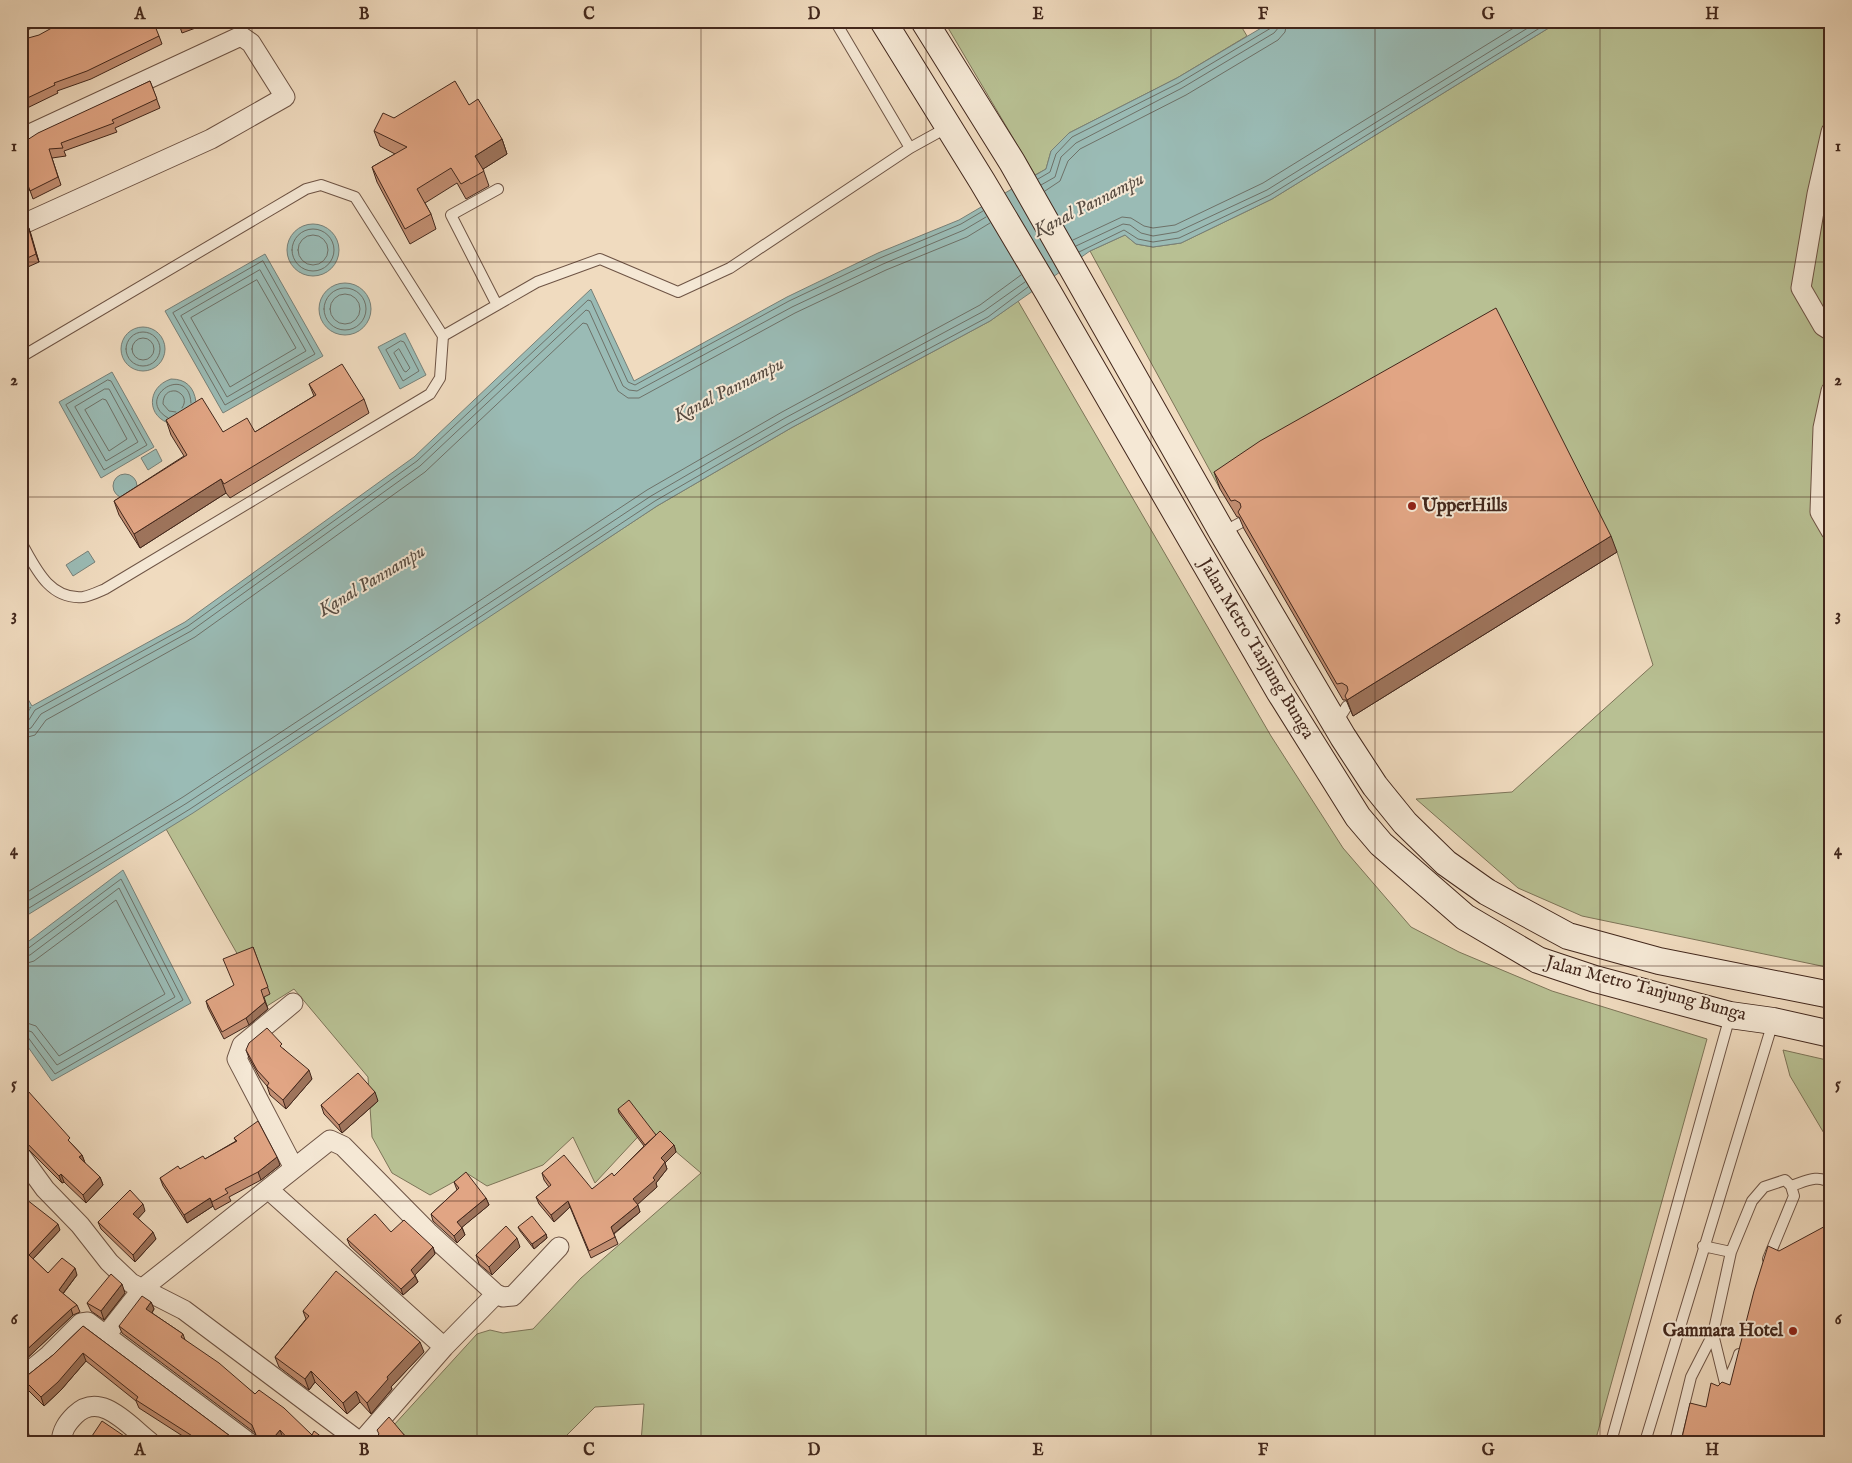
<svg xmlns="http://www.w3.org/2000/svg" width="1852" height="1463" viewBox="0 0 1852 1463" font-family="'IM FELL English',serif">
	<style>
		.green { fill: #b8c093; stroke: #7d7458 }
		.water { fill: #9abbb5; stroke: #778078 }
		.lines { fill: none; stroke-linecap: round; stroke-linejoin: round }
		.shore { stroke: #6e7168; stroke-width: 1 }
		.lane-casing { stroke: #6e5445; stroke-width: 12 }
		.street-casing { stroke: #6e5445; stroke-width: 21 }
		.secondary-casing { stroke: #42271c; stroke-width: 28 }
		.lane { stroke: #f5e8d5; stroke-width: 10 }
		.street { stroke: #f5e8d5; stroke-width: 19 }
		.secondary { stroke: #f5e8d5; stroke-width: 26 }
		.wall { fill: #c28e72; stroke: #42271c }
		.shaded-wall { fill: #9e745c; stroke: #42271c }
		.building { fill: #e1a584; stroke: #42271c }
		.grid { fill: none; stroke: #42271c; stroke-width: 1; stroke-opacity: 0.55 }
		.poi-dot { fill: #8f2418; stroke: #f5e8d5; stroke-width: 2 }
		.labels { text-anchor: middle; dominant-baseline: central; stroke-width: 4; stroke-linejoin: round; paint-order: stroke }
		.poi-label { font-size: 18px; font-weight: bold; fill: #42271c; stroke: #f5e8d5; text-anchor: start }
		.street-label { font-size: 18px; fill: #42271c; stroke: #f5e8d5 }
		.water-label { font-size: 19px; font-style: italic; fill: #584c42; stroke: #f5e8d5 }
		.neatline { fill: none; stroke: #42271c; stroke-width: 2 }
		.grid-label { font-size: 16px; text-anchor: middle; font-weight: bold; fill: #42271c }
	</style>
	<rect width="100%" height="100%" fill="#f0dbbf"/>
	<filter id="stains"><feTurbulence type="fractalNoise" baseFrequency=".004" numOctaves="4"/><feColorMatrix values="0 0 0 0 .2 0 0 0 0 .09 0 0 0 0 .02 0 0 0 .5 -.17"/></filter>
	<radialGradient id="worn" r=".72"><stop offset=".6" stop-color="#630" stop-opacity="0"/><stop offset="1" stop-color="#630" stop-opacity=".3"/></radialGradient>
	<path class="green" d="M944 21H1238L1247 36 1177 78 1069 133 1051 151 1046 169 1035 175Z
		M1560 21H1831V968L1582 916 1518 888 1416 799 1512 792 1653 665 1617 552 1503 325 1266 457 1220 489 1090 251 1125 235 1136 244 1153 247 1181 243 1272 199Z
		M1018 301 1271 736 1343 848 1411 927 1459 952 1552 991 1707 1039 1595 1442H641L644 1404 595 1407 560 1442H414L393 1426 477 1334 490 1330 503 1333 533 1329 581 1278 701 1173 647 1127 595 1183 573 1137 543 1165 487 1186 468 1174 430 1195 392 1173 372 1137 368 1077 294 989 267 1006 166 829 657 506 791 428 990 321Z
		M1783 1050 1831 1061V1145L1790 1076Z"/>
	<path class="water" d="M1273 21H1560L1272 199 1181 243 1153 247 1136 244 1125 235 1090 251 990 321 791 428 657 506 193 813 21 919V723L31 707 21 713V687L32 706 185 622 414 457 591 289 634 381 787 297 878 253 959 220 1046 169 1051 151 1069 133 1177 78Z
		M287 250a26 26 0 1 1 52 0a26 26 0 1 1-52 0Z
		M265 254 323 356 223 413 165 311Z
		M319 309a26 26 0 1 1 52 0a26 26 0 1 1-52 0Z
		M121 349a22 22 0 1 1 44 0a22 22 0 1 1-44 0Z
		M405 333 426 375 400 389 378 347Z
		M112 372 154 447 101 478 59 402Z
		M171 379C186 379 194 387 196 402L172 424C146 418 146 387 171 379Z
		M156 449 162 461 148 470 141 458Z
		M113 486a12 12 0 1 1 24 0a12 12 0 1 1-24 0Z
		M88 551 95 562 73 576 66 565Z
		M123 870 191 1003 52 1081 21 1037V947Z"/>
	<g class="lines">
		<path class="shore" d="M1038 179 1050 172 1056 154 1072 137 1179 83 1271 28 1274 21
			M1041 185 1055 177 1061 157 1076 143 1182 88 1274 33 1279 27 1280 21
			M1045 191 1060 181 1068 161 1080 149 1186 95 1278 40 1285 32 1287 21
			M292 250a21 21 0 1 1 42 0a21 21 0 1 1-42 0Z
			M298 250a15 15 0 1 1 30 0a15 15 0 1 1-30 0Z
			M1073 240 1122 217 1131 218 1144 226 1153 228 1175 225 1263 183 1525 21
			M1076 246 1123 224 1130 225 1141 233 1153 236 1177 232 1267 190 1539 21
			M1079 252 1124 230 1138 239 1153 242 1179 238 1270 195 1551 21
			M263 261 315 354 225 405 173 313Z
			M260 270 306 351 227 397 181 316Z
			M257 280 296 348 230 387 191 318Z
			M324 309a21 21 0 1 1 42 0a21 21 0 1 1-42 0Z
			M330 309a15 15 0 1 1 30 0a15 15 0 1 1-30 0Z
			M126 349a17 17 0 1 1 34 0a17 17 0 1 1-34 0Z
			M132 349a11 11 0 1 1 22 0a11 11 0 1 1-22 0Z
			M401 341 404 342 419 371 403 381 386 350Z
			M399 349 410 368 406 372 404 371 394 353Z
			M108 380 111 381 147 445 104 470 66 405Z
			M105 389H109L138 442 106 461 75 407Z
			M103 399 106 400 127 439 109 451 85 410Z
			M176 412 169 411 163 404C163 395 168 390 176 391 184 394 187 401 182 408
			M168 418C133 398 189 362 191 403
			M21 725 27 723 35 710 188 626 417 461 588 300 591 301 628 382 635 385 789 301 880 258 961 224 983 211
			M21 732 31 728 41 714 191 631 420 466 586 310 589 311 623 386 629 390 637 391 792 307 883 264 964 230 986 217
			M21 739 35 735 46 720 195 637 425 472 583 323 587 324 618 391 628 398H639L795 313 886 270 967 237 990 223
			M21 896 183 797 647 490 782 412 980 305 1021 275
			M21 905 187 803 651 496 785 418 984 311 1025 282
			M21 913 190 809 655 501 788 424 988 317 1028 287
			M21 951 26 950 121 879 183 1000 55 1074 27 1036 21 1034
			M21 957 30 955 119 888 175 997 57 1065 32 1032 21 1028
			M21 965 34 961 116 900 165 994 59 1056 36 1026 21 1021"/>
		<g class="lane-casing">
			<path id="lane" d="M835 21 910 148
				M497 305 451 215 498 189
				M443 336 537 282 600 259 678 292 730 268 910 148 948 127
				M21 357 306 189 321 185 355 197 443 336 440 378 430 394 105 589C98 592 90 596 83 597 49 600 35 567 21 542
				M1223 532 1240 523
				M1337 722 1347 706
				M1791 1186C1804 1182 1819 1173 1831 1184
				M1703 1246 1731 1252
				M1713 1334 1725 1383
				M1722 1396C1726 1381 1735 1369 1739 1354
				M1611 1442 1730 1016
				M1645 1442 1773 1022
				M1675 1442 1691 1377 1713 1334 1731 1252 1752 1201 1764 1187 1785 1180 1791 1186 1794 1196 1768 1259"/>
		</g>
		<g class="street-casing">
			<path id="street" d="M21 22 24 21
				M1831 132 1817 194 1801 288 1823 326 1831 331
				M21 138 241 36 251 43 285 97 211 139 21 225
				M1831 391 1823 428 1820 512 1831 531
				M293 1003 242 1045 237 1059 294 1168
				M21 1156 45 1189 80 1225 109 1262 131 1283 184 1310 360 1442
				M268 1189 444 1347
				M106 1335 143 1288 330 1140 343 1146 428 1232 496 1294
				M21 1378 49 1355 81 1323 88 1322 248 1442
				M61 1442C62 1430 67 1423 75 1415 101 1390 129 1426 150 1442
				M361 1442 444 1347 496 1294 503 1297 513 1296 559 1247"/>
		</g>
		<g class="secondary-casing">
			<path id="secondary" d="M883 21 982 181 1048 292 1279 691 1358 817 1381 844 1465 917 1538 960 1595 979 1730 1015 1773 1021 1831 1034
				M924 21 1012 162 1222 532 1343 737 1375 786 1405 823 1446 863 1487 892 1568 936 1659 961 1831 995"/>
		</g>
		<use href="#lane" class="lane"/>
		<use href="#street" class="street"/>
		<use href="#secondary" class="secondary"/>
	</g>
	<path class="wall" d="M178 21H199L201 26 182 33Z
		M159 36 162 44 91 79 57 91 58 93 21 111V40Z
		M150 81 160 108 115 128 117 132 64 151 66 156 52 158 61 185 33 199 23 171 21 172V144Z
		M469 105 502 139 507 154 483 169 489 186 466 199 457 183 425 203 431 214 436 229 410 244 377 182 372 167 395 154 380 146 374 131 394 118Z
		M28 226 39 262 21 270V231Z
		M309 384 364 399 369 413 230 498 226 493 140 548 119 515 114 501 184 456 171 435 166 420 223 432H255L314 396Z
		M1214 472 1617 552 1353 716 1346 700H1343L1244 529 1239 517H1237L1220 489Z
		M253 947 270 994 264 997 268 1009 249 1025 224 1039 208 1008 206 1001 234 986Z
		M284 1049 312 1079 286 1109 270 1095 267 1086 260 1078 249 1058 246 1050Z
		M21 1096 72 1144 82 1155 85 1163 100 1177 103 1185 86 1203 64 1182 62 1183 21 1142Z
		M378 1101 342 1133 324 1114 321 1105Z
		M618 1109 656 1135 674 1145 676 1152 665 1163 667 1169 656 1183 657 1187 637 1204 640 1212 614 1234 618 1244 591 1258 570 1207 554 1222 539 1204 536 1197 549 1187 544 1180 542 1173 592 1189 614 1176 644 1146 619 1113Z
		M234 1138 280 1165 261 1180 229 1197 231 1201 215 1210 213 1206 187 1223 163 1186 160 1178 180 1169 205 1159 236 1141Z
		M454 1182 486 1198 489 1205 462 1227 465 1235 457 1243 433 1221 431 1214 457 1190Z
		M21 1198 60 1230 33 1259 48 1273 77 1275 63 1294 77 1305 80 1312 73 1315 21 1364Z
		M145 1211 138 1218 156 1239 135 1262 101 1229 98 1222Z
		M518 1227 546 1234 547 1238 534 1249 520 1231Z
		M391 1232 433 1247 435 1254 415 1275 418 1282 403 1295 350 1246 347 1239Z
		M520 1247 492 1275 479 1264 476 1255Z
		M125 1293 104 1320 91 1311 87 1303Z
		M151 1302 154 1309 152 1313 183 1334 185 1340 255 1394 312 1435 328 1442H287L283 1438 256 1436 255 1433 122 1333 119 1326Z
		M303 1311 424 1352 391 1387 392 1389 371 1414 360 1402 347 1414 315 1382 309 1390 279 1367 275 1357 306 1319Z
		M83 1326 238 1442H192L139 1408 136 1401 86 1361 61 1390 44 1406 26 1388 23 1379 53 1355Z
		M23 1403 28 1422H26L21 1442Z"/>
	<path class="shaded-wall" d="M502 139 507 154 480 171 475 156Z
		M28 226 31 234 39 262 36 254Z
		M221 479 226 493 140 548 134 534Z
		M1611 536 1617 552 1353 716 1347 700Z
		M265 1002 268 1009 249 1025 246 1018Z
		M309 1070 312 1079 286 1109 283 1100Z
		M375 1092 378 1101 342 1133 339 1125Z
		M674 1145 676 1152 665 1163 667 1169 656 1183 657 1187 636 1206 633 1199 653 1178 661 1158Z
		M82 1155 85 1163 79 1157Z
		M277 1157 280 1165 261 1180 258 1172Z
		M61 1174 64 1182 62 1183 59 1176Z
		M100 1177 103 1185 86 1203 83 1195Z
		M210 1198 213 1206 187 1223 184 1215Z
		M486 1198 489 1205 460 1229 457 1222Z
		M568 1201 570 1207 554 1222 551 1215Z
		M143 1204 145 1211 136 1221 133 1214Z
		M638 1205 640 1212 613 1234 611 1227Z
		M58 1224 60 1230 31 1261 29 1255Z
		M462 1228 465 1235 457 1243 454 1236Z
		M153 1232 156 1239 135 1262 133 1255Z
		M546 1234 547 1238 534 1249 532 1244Z
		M517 1238 520 1247 492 1275 489 1267Z
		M433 1247 435 1254 413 1277 411 1270Z
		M75 1268 77 1275 61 1296 59 1290Z
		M415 1276 418 1282 403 1295 401 1289Z
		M122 1284 125 1293 104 1320 101 1311Z
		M151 1302 154 1309 149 1317 146 1309Z
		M71 1309 73 1315 21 1364V1355Z
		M420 1342 424 1352 391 1387 392 1389 371 1414 367 1403 387 1377Z
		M83 1353 86 1361 61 1390 44 1406 41 1397Z
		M311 1371 315 1382 309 1390 305 1379Z
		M356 1391 360 1402 347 1414 343 1403Z
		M280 1430 283 1438 280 1442H270Z"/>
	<path class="building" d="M71 21H153L159 36 87 71 54 83 55 85 21 101V40L39 35 59 24 61 28Z
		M178 21H188L179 25Z
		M150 81 157 99 112 120 114 123 61 143 63 148 49 149 58 177 30 191 21 165V144L38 133Z
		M455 81 469 105 478 99 502 139 475 156 484 171 479 174 461 184 451 168 417 189 431 214 405 229 372 167 407 147 374 131 383 113 394 118Z
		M28 226 36 254 21 261V231Z
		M1496 308 1611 536 1347 700 1345 696 1348 690 1347 686 1342 683 1337 684 1238 512 1241 507 1240 503 1235 500 1231 501 1214 472 1260 441Z
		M342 364 364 399 224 484 221 479 134 534 114 501 187 455 166 420 202 398 223 432 247 418 255 432 316 395 309 384Z
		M253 947 268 987 261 990 265 1002 246 1018 222 1032 206 1001 234 985 223 959Z
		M267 1028 282 1044 280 1046 309 1070 283 1100 267 1086 269 1083 257 1070 246 1050 249 1043Z
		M358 1073 375 1092 339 1125 321 1105Z
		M28 1091 70 1138 68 1140 82 1155 79 1157 100 1177 83 1195 61 1174 59 1176 21 1137V1096Z
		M629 1100 656 1135 645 1145 618 1109Z
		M258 1121 277 1157 258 1172 225 1189 228 1193 212 1202 210 1198 184 1215 160 1178 178 1166 180 1169 203 1156 205 1159 237 1141 234 1138Z
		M660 1131 674 1145 661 1158 665 1162 653 1178 655 1180 633 1199 638 1205 611 1227 615 1237 589 1251 568 1201 551 1215 536 1197 551 1185 542 1173 564 1155 592 1189 612 1173 614 1176Z
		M466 1172 486 1198 457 1222 462 1228 454 1236 431 1214 459 1188 454 1182Z
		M130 1190 143 1204 133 1214 153 1232 133 1255 98 1222Z
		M22 1196 58 1224 29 1255 48 1273 62 1258 75 1268 59 1290 77 1305 71 1309 21 1355V1198Z
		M375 1214 391 1232 404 1220 433 1247 411 1270 415 1276 401 1289 347 1239Z
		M532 1216 546 1234 532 1244 518 1227Z
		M1831 1223V1442H1681L1690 1403 1706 1407 1711 1383 1718 1386 1722 1382 1730 1385 1754 1291 1768 1246 1779 1251Z
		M506 1226 517 1238 489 1267 476 1255Z
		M336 1271 420 1342 387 1377 388 1379 367 1403 356 1391 343 1403 311 1371 305 1379 275 1357 309 1316 303 1311Z
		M111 1274 122 1284 101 1311 87 1303Z
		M142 1296 151 1302 146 1309 183 1334 181 1337 219 1363 255 1394 259 1390 284 1408 312 1435 314 1431 328 1442H291L280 1430 270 1442H252L256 1435 252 1425 119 1326Z
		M83 1326 238 1442H194L197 1439 136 1400 138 1397 83 1353 58 1382 41 1397 23 1379 53 1355Z
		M21 1398 26 1417H24L31 1442H21Z
		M389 1417 410 1442H372L379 1434 377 1430Z
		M102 1421 133 1442H88Z"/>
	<path class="grid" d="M252 21V1442M477 21V1442M701 21V1442M926 21V1442M1151 21V1442M1375 21V1442M1600 21V1442M21 262H1831M21 497H1831M21 732H1831M21 966H1831M21 1201H1831"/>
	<g class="poi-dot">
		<circle cx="1412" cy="506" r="5"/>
		<circle cx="1793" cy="1331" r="5"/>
	</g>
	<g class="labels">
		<g class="poi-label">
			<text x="1422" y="506">UpperHills</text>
			<text x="1783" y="1331" text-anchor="end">Gammara Hotel</text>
		</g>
		<g class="street-label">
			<text transform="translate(1256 649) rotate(59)">Jalan Metro Tanjung Bunga</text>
			<text transform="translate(1646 989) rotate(15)">Jalan Metro Tanjung Bunga</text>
		</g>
		<g class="water-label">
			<text transform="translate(1089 205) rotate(-27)">Kanal Pannampu</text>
			<text transform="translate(729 390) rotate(-27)">Kanal Pannampu</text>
			<text transform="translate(372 581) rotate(-31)">Kanal Pannampu</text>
		</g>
	</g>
	<rect width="1852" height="1463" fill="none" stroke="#f0dbbf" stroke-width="55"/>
	<rect x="28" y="28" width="1796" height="1408" class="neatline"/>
	<g class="grid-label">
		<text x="140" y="19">A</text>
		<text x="364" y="19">B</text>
		<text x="589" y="19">C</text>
		<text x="814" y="19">D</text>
		<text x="1038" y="19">E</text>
		<text x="1263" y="19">F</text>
		<text x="1488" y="19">G</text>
		<text x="1712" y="19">H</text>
		<text x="14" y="151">1</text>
		<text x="1838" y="151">1</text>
		<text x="14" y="385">2</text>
		<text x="1838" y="385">2</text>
		<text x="14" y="620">3</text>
		<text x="1838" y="620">3</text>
		<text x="14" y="855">4</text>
		<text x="1838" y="855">4</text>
		<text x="14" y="1089">5</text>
		<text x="1838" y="1089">5</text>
		<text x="14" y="1324">6</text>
		<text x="1838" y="1324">6</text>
		<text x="140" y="1455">A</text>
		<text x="364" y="1455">B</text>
		<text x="589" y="1455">C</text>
		<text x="814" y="1455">D</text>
		<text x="1038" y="1455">E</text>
		<text x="1263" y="1455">F</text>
		<text x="1488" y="1455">G</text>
		<text x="1712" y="1455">H</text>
	</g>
	<rect width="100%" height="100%" filter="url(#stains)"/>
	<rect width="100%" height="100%" fill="url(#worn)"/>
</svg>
